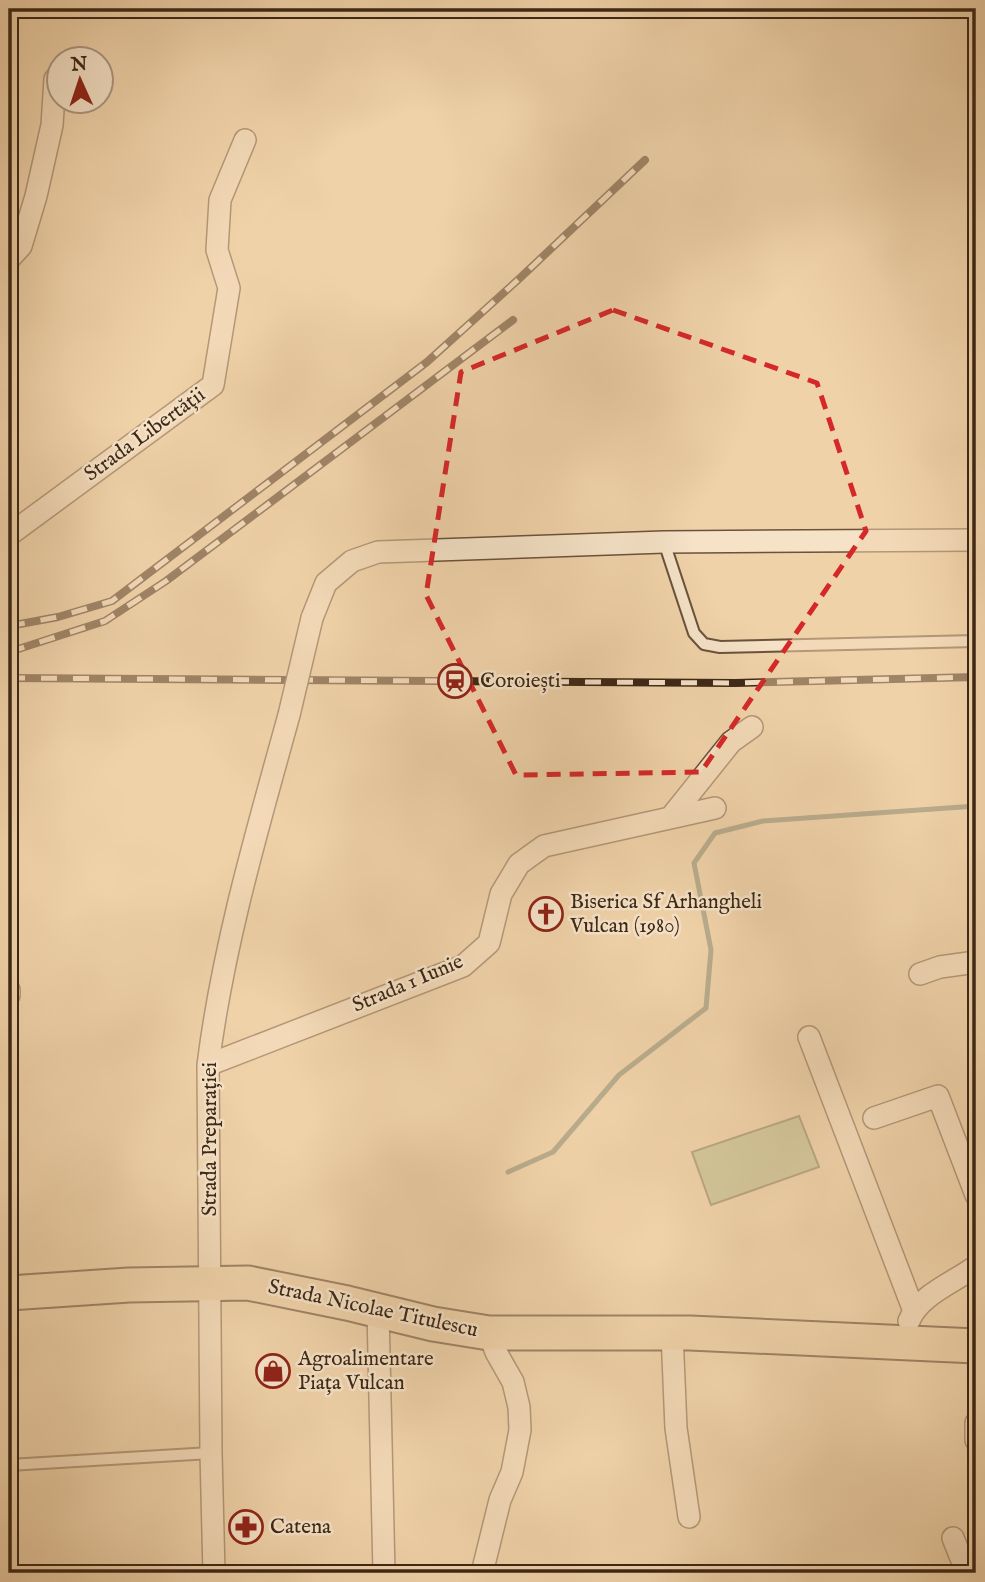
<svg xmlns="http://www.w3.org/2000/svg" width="985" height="1582" viewBox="0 0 985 1582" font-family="'IM FELL English',serif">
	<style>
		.green { fill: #b4bd8c; stroke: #787251; stroke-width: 2 }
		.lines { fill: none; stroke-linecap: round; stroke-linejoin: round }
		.stream { stroke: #757e6a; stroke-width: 5 }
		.service-casing { stroke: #6a523b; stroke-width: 14 }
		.minor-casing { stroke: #6a523b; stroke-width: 24 }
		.primary-casing { stroke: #3d2716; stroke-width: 37 }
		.service { stroke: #f5e2c7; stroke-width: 10 }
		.minor { stroke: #f5e2c7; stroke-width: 21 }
		.primary { stroke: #f0d2a9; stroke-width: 33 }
		.rail-casing { stroke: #3d2716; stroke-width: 8 }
		.rail { stroke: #f5e2c7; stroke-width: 5; stroke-dasharray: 16; stroke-linecap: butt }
		.minor-bridge-casing { stroke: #6a523b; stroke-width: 24; stroke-linecap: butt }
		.minor-bridge { stroke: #f5e2c7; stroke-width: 21 }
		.marked { fill: none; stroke: #d62828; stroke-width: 5; stroke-dasharray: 14 9; stroke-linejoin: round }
		.labels { text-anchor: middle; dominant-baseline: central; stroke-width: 5; stroke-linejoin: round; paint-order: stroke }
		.street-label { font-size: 21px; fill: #3d2716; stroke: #f5e2c7 }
		.poi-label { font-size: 21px; fill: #3d2716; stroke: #f5e2c7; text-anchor: start }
	</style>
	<rect width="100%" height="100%" fill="#f0d2a9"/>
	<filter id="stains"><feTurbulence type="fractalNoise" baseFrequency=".00286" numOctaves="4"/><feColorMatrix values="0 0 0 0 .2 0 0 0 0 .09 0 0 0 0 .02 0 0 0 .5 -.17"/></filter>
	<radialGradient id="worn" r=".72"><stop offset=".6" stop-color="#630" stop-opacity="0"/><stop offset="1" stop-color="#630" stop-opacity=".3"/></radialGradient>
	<path class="green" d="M799 1116 819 1167 711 1205 692 1152Z"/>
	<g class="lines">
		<path class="stream" d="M508 1172 553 1152 619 1075 706 1008 711 950 694 863 715 833 763 821 976 806"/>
		<g class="service-casing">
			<path id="service" d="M664 542 694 633 704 644 720 647 976 641
				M9 1465 211 1453"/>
		</g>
		<g class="minor-casing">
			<path id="minor" d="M9 259 21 246 36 196 52 125 55 79
				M9 535 213 385 229 288 217 250 220 200 245 140
				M312 618 326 583 352 561 378 552 664 542 976 540
				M671 817 731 742 752 727
				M920 974 940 967 976 962
				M9 990V995
				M809 1037 914 1311
				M208 1065 463 966 489 943 501 894 519 864 544 846 715 808
				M874 1118 938 1096 976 1195
				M378 1311 384 1573
				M909 1321C919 1295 955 1282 976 1266
				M672 1333 676 1428 689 1517
				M976 1423V1440
				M953 1538 967 1573
				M214 1573 211 1453 208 1065C223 946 257 831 289 715
				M482 1573 500 1500 512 1472 520 1430 519 1407 513 1382 496 1352 489 1333"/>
		</g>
		<g class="primary-casing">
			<path id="primary" d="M9 1293 129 1285 248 1283 347 1303 433 1324 489 1333H690L976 1346"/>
		</g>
		<use href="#service" class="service"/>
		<use href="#minor" class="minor"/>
		<use href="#primary" class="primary"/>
		<g class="rail-casing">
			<path id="rail" d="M9 626 58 617 112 601 427 362 520 278 645 160
				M9 652 105 621 166 581 513 320
				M9 678 735 683 976 677"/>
		</g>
		<use href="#rail" class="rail"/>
		<g class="minor-bridge-casing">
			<path id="minor-bridge" d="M289 715 312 618"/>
		</g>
		<use href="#minor-bridge" class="minor-bridge"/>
	</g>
	<path d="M0 0H985V1582H0ZM613 310 817 383 866 531 701 772 516 775 426 595 461 372Z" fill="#f0d2a9" fill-opacity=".55" fill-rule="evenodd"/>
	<path class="marked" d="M613 310 817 383 866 531 701 772 516 775 426 595 461 372Z"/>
	<defs>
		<g id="station-ring" transform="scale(1.75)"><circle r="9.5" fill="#f5e2c7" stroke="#8f2418" stroke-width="1.5"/><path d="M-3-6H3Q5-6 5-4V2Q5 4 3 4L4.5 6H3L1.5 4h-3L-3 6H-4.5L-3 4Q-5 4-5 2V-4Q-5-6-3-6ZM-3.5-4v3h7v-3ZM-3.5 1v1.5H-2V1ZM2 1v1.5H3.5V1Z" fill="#8f2418"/></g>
		<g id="church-ring" transform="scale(1.75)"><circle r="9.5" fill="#f5e2c7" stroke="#8f2418" stroke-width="1.5"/><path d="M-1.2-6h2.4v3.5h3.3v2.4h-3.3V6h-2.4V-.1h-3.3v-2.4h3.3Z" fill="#8f2418"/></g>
		<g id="shop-ring" transform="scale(1.75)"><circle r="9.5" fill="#f5e2c7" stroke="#8f2418" stroke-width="1.5"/><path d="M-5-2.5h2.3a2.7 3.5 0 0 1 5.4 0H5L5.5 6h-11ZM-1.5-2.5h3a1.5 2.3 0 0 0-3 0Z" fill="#8f2418"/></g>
		<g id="pharmacy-ring" transform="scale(1.75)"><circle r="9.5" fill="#f5e2c7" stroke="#8f2418" stroke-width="1.5"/><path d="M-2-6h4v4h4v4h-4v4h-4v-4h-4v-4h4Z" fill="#8f2418"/></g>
	</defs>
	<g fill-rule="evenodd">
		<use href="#station-ring" x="455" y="681"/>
		<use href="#church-ring" x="546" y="914"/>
		<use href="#shop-ring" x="273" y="1371"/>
		<use href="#pharmacy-ring" x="246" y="1527"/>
	</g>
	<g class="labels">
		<g class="street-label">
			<text transform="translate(145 435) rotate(-36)">Strada Libertății</text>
			<text transform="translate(408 984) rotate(-23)">Strada 1 Iunie</text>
			<text transform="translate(210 1139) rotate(-90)">Strada Preparației</text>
			<text transform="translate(373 1309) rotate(12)">Strada Nicolae Titulescu</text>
		</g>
		<g class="poi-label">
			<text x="480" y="681">Coroiești</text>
			<text x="570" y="902">Biserica Sf Arhangheli<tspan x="570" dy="24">Vulcan (1980)</tspan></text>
			<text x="298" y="1359">Agroalimentare<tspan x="298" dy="24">Piața Vulcan</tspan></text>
			<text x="270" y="1527">Catena</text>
		</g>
	</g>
	<rect width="985" height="1582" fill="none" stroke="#f0d2a9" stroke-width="35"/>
	<rect x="10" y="10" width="964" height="1561" fill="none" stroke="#3d2716" stroke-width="3.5"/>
	<rect x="18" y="18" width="950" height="1547" fill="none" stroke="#3d2716" stroke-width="2"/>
	<g transform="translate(80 80) rotate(357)"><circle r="33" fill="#f5e2c7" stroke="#ab9780" stroke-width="2"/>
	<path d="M0-5L12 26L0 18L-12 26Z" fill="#8f2418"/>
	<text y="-10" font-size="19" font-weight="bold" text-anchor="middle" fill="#3d2716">N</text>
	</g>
	<rect width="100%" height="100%" filter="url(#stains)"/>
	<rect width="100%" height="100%" fill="url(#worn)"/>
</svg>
